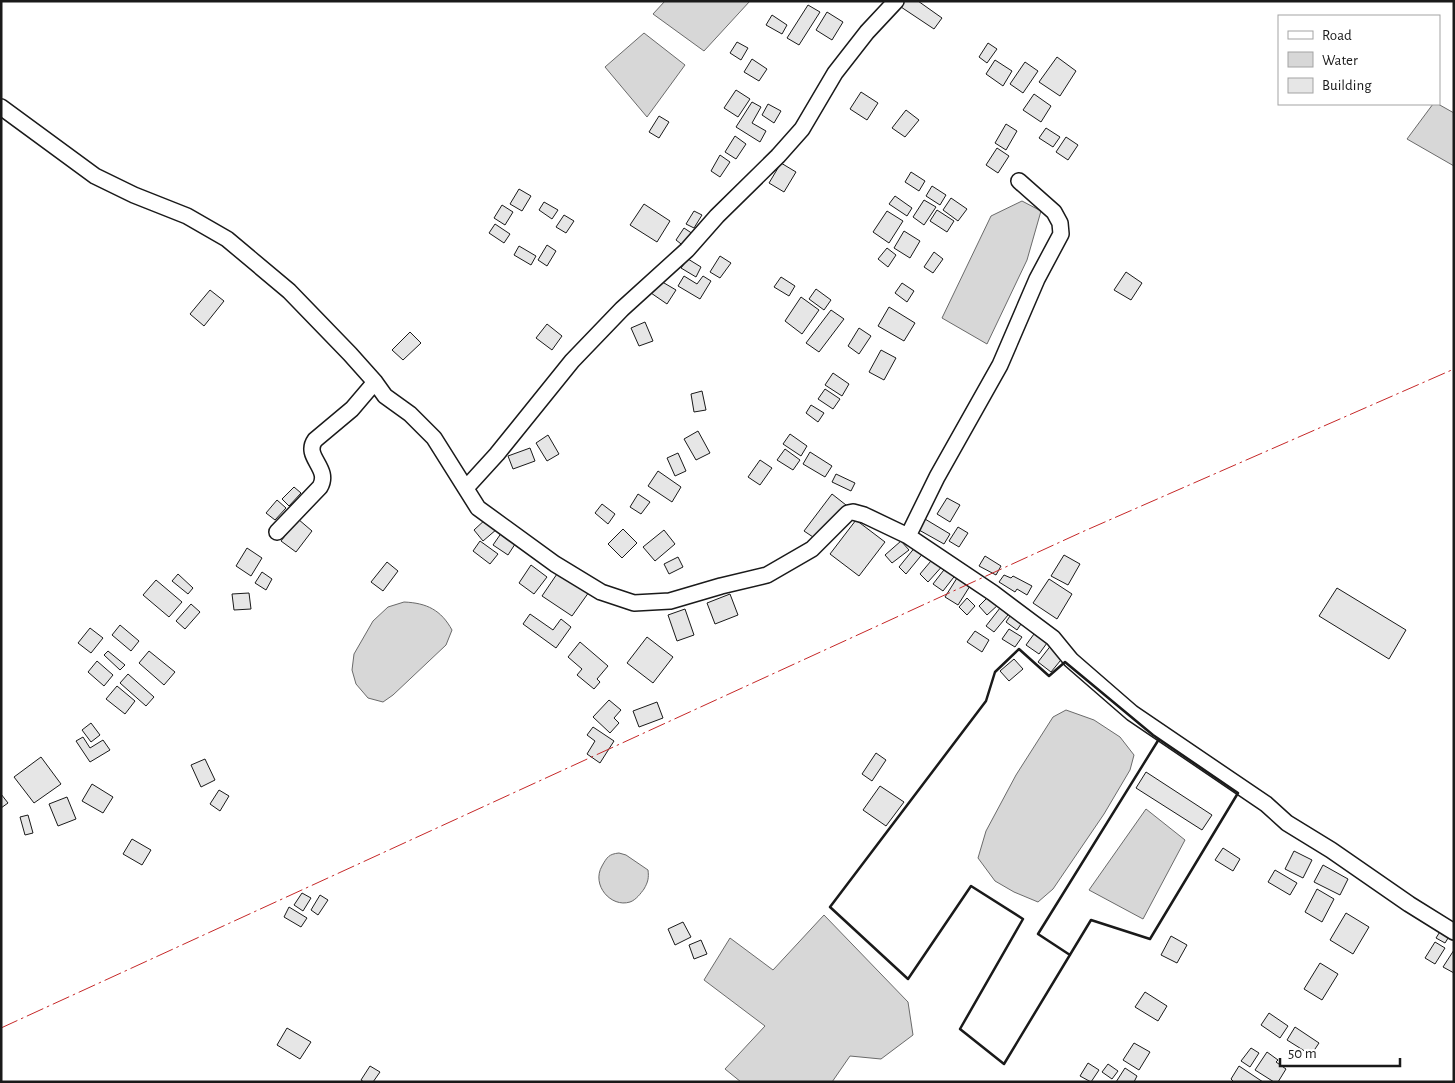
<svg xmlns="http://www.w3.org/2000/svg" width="1455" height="1083" viewBox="0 0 1455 1083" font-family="'Alegreya Sans',sans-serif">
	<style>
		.water { fill: #d7d7d7; stroke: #6a6a6a }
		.building { fill: #e6e6e6; stroke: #1a1a1a }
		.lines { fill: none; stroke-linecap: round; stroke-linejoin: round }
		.minor-casing { stroke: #1a1a1a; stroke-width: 18 }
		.minor { stroke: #fff; stroke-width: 15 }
		.wall { stroke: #1a1a1a; stroke-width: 2.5 }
		.power { stroke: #c62828; stroke-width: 1; stroke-dasharray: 18 4 2.5 4; stroke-linecap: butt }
	</style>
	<rect width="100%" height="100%" fill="#fff"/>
	<path class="water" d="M665 1H750L704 51 653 14Z
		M644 33 685 65 647 117 605 67Z
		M1433 104H1438L1454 113V166L1407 139Z
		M1022 201 1041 211 1027 260 987 344 942 318 991 216Z
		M404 602C427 603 441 610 452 630L446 645 393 695 383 702 368 698 356 684 352 670 354 654 373 621 388 607Z
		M1066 710 1094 720 1120 737 1134 755 1130 770 1104 814 1053 889 1038 902 1014 892 995 881 978 858 986 831 1016 775 1053 717Z
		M1146 809 1185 840 1143 919 1089 890Z
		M619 853 626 855 648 870C649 878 648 882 644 889 641 893 636 900 630 902 611 908 591 885 602 866 607 857 609 854 619 853Z
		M824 915 908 1002 913 1035 881 1059 850 1056 832 1082H741L725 1069 765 1026 704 980 730 938 773 970Z"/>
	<path class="building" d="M900 1H918L942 18 934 29 898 5Z
		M808 5 820 12 799 45 787 38Z
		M827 12 843 22 832 40 816 30Z
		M772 15 787 25 782 34 766 25Z
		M737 42 748 48 741 60 730 53Z
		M988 43 997 49 987 63 979 57Z
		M1057 57 1076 71 1060 96 1039 82Z
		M752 59 767 69 759 81 744 72Z
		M995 60 1012 71 1003 86 986 74Z
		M1025 62 1038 71 1023 93 1010 84Z
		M736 90 750 99 738 117 724 108Z
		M861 92 878 103 867 120 850 109Z
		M1034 94 1051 106 1041 122 1023 110Z
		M752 102 761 107 752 123 766 131 760 142 736 127Z
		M768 104 781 111 774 123 762 115Z
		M906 110 919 120 905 137 892 128Z
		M659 116 669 122 659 138 649 132Z
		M1006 124 1017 131 1006 150 995 143Z
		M1046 128 1060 137 1053 147 1039 138Z
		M735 136 746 144 736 159 725 152Z
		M1066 137 1078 145 1068 160 1056 152Z
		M997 148 1009 156 998 173 986 165Z
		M720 155 730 162 720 177 711 171Z
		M781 163 796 172 784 192 769 183Z
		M911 172 925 181 919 191 905 182Z
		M932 186 946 195 940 205 926 196Z
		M519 189 531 196 522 211 510 204Z
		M895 196 912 208 907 216 889 204Z
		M951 198 967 209 958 221 943 210Z
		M924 200 936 207 924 225 913 217Z
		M544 202 558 210 552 219 539 210Z
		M644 204 670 221 657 242 630 225Z
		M502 205 513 212 505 225 494 218Z
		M937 210 954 221 947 232 930 221Z
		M694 211 702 215 694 228 686 224Z
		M887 211 903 221 889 243 873 232Z
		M564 215 574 221 566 233 556 227Z
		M495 224 510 234 504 243 489 233Z
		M684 228 693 234 685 247 676 240Z
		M904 231 920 241 910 258 894 248Z
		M547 245 556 251 547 266 538 260Z
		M519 246 536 256 531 265 514 255Z
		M887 248 896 255 888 267 878 259Z
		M934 252 943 259 933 273 924 267Z
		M720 256 731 263 720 278 710 272Z
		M688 259 701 267 696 277 681 268Z
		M1126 272 1142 283 1131 300 1114 290Z
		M684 276 697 284 703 276 711 281 700 299 678 286Z
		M781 277 795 286 789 296 774 287Z
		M659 280 676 290 667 304 651 293Z
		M902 283 914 291 907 302 895 293Z
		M816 289 831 300 824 310 809 299Z
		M210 290 224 301 204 326 190 314Z
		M801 297 819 310 802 334 785 321Z
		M889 307 915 323 904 341 878 326Z
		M831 310 844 319 819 352 806 343Z
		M645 322 653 341 639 346 631 328Z
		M547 324 562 336 552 350 536 338Z
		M859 328 871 336 859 354 848 346Z
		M410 332 421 343 403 360 392 350Z
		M881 350 896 358 884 380 869 372Z
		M833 373 849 384 842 396 825 385Z
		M825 389 840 399 833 409 818 399Z
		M702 391 706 410 694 412 691 394Z
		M811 405 824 413 818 422 806 413Z
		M698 431 710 453 696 460 684 439Z
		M790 434 807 446 801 456 783 444Z
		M548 435 559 454 547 461 536 443Z
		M530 448 535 461 513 469 508 456Z
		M785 449 800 460 793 470 777 460Z
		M810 452 832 466 825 477 803 464Z
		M678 453 686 471 675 476 667 458Z
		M760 460 772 468 760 485 748 477Z
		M658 471 681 487 672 502 648 486Z
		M836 474 855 483 851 491 832 482Z
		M294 487 301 493 289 506 282 499Z
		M638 494 650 502 641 514 630 507Z
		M832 494 846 505 819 541 804 531Z
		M947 498 960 505 950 522 937 514Z
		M277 500 286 508 275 520 266 513Z
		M602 504 615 514 608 524 595 513Z
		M487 518 497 529 483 541 474 530Z
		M298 519 312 531 296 552 281 541Z
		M925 519 950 534 944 544 919 530Z
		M856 520 885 542 859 576 830 554Z
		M958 527 968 533 959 547 949 541Z
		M623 529 637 543 622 558 608 544Z
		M664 530 675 544 655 561 643 547Z
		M502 532 517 541 508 555 493 545Z
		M480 541 498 554 490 564 473 551Z
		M901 541 909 550 892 563 885 555Z
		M916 546 924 552 906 574 899 567Z
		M247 548 262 558 251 576 236 566Z
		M936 555 945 563 928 582 920 574Z
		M1064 555 1080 564 1068 585 1051 576Z
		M985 556 1001 566 996 575 979 566Z
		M678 557 683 567 669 574 664 564Z
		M387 562 398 571 383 591 371 582Z
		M531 565 547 577 534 594 519 583Z
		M947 566 957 573 943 591 933 584Z
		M559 571 589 592 572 616 542 596Z
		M262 572 272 579 266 590 255 583Z
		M178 574 193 588 188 594 172 581Z
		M1004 575 1011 578 1013 576 1032 586 1027 595 1017 589 1015 592 999 582Z
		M957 578 970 586 958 605 945 597Z
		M1049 579 1072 594 1057 619 1033 603Z
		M156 580 182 602 169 617 143 595Z
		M1337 588 1406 630 1389 659 1319 616Z
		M249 593 251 609 234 610 232 594Z
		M730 594 738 615 715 624 707 603Z
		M990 595 999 604 987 615 979 606Z
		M967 598 975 606 967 615 959 607Z
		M191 604 200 612 185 629 176 621Z
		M1000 608 1008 615 994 632 986 626Z
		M685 609 694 635 677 641 668 615Z
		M1012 613 1023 621 1017 630 1006 622Z
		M530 614 553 630 561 619 571 627 556 648 523 624Z
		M120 625 139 641 131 651 112 635Z
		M90 628 103 638 91 653 78 643Z
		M1009 629 1022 637 1015 647 1002 639Z
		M975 631 989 640 982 652 967 642Z
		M1034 634 1047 643 1039 654 1026 645Z
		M647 637 673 657 653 683 627 663Z
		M580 642 608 666 597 679 600 682 594 689 577 675 582 669 568 657Z
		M1052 644 1065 655 1051 672 1038 662Z
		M108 651 125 665 120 670 104 655Z
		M149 651 175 672 164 685 139 663Z
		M1014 659 1023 669 1009 681 1000 671Z
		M97 661 113 675 104 686 88 672Z
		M128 674 154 697 146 706 120 683Z
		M117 686 135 701 125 714 106 699Z
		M609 700 621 710 614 718 619 723 610 733 593 717Z
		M657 702 663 718 639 727 633 711Z
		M91 723 100 735 91 742 82 730Z
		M593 727 614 741 600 763 587 754 595 741 587 735Z
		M83 737 90 748 103 740 110 750 90 762 76 741Z
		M876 753 886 760 872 781 862 774Z
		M41 757 61 784 34 803 14 777Z
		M205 759 215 780 201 787 191 765Z
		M1146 772 1212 815 1202 830 1136 788Z
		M92 784 113 797 103 813 82 801Z
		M880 786 904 802 886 826 863 810Z
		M219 790 229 796 220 811 210 804Z
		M1 794 8 803 1 808Z
		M67 797 76 819 58 826 49 804Z
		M28 815 33 833 25 835 20 817Z
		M132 839 151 850 142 865 123 854Z
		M1223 848 1240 859 1233 871 1215 860Z
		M1294 851 1312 860 1303 878 1285 869Z
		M1323 865 1348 879 1340 895 1314 882Z
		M1275 870 1297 883 1290 895 1268 882Z
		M1317 889 1334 899 1322 922 1305 912Z
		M302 893 311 898 303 911 294 905Z
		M320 895 328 900 318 915 311 910Z
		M289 907 307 918 301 927 284 917Z
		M1346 913 1369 927 1353 954 1330 940Z
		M683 922 691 937 675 945 668 929Z
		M1441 930 1450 935 1445 943 1436 938Z
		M1171 936 1187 945 1177 963 1161 955Z
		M701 940 707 954 694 959 689 945Z
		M1435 942 1445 948 1435 964 1425 958Z
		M1454 950V973L1443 967Z
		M1320 963 1338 974 1322 1000 1304 989Z
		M1145 992 1167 1006 1158 1021 1135 1007Z
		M1269 1013 1288 1026 1280 1038 1261 1025Z
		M1295 1027 1319 1043 1311 1055 1287 1040Z
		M287 1028 311 1042 300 1059 277 1045Z
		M1134 1043 1150 1052 1139 1070 1123 1060Z
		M1251 1048 1259 1053 1250 1067 1241 1061Z
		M1267 1052 1278 1060 1276 1062 1286 1069 1278 1082H1274L1255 1070Z
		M1088 1063 1099 1070 1091 1082 1080 1076Z
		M1108 1064 1118 1071 1112 1079 1102 1072Z
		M370 1066 380 1072 373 1082H364L361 1080Z
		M1239 1066 1263 1082H1234L1231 1079Z
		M1125 1068 1137 1076 1134 1082H1116Z"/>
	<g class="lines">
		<g class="minor-casing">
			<path id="minor" d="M1 107 95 176 134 195 187 216 227 239 289 291 350 354 375 382 385 396 410 414 434 438 478 508 555 564 601 592 634 603 670 601 721 586 767 575 812 549 848 513 853 512 864 515 908 536 993 593 1053 638 1071 660 1132 713 1266 804 1287 823 1331 850 1409 904 1454 932
				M466 488 497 454 572 361 622 309 687 250 717 216 778 156 802 129 835 73 867 32 896 1
				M277 532 320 487C331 468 303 457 315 440L352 409 375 382
				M908 536 937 477 1000 365 1037 279 1061 234 1060 223 1054 212 1019 181"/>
		</g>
		<use href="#minor" class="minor"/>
		<path class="wall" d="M1019 649 1049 676 1065 662 1153 735 1238 793 1150 939 1091 920 1004 1064 960 1029 1023 919 971 886 908 979 830 907 986 701 995 672Z
			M1070 955 1038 934 1159 739"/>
		<path class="power" d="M1 1028 1082 532 1454 369"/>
	</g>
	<rect width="1455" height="1083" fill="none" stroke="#1a1a1a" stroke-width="5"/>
	<rect x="1278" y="15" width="162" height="90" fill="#ffffff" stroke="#a3a3a3"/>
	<rect x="1288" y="31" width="25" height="8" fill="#ffffff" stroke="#a3a3a3"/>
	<text x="1322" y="40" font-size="15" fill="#1a1a1a">Road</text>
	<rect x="1288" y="52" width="25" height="15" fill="#d7d7d7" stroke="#a3a3a3"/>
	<text x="1322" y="65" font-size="15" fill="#1a1a1a">Water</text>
	<rect x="1288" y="78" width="25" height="15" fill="#e6e6e6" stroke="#a3a3a3"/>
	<text x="1322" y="90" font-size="15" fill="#1a1a1a">Building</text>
	<path d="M1280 1058v8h120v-8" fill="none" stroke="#1a1a1a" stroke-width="2.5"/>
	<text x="1288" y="1058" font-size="15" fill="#1a1a1a" stroke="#ffffff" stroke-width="4" paint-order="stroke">50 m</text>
</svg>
